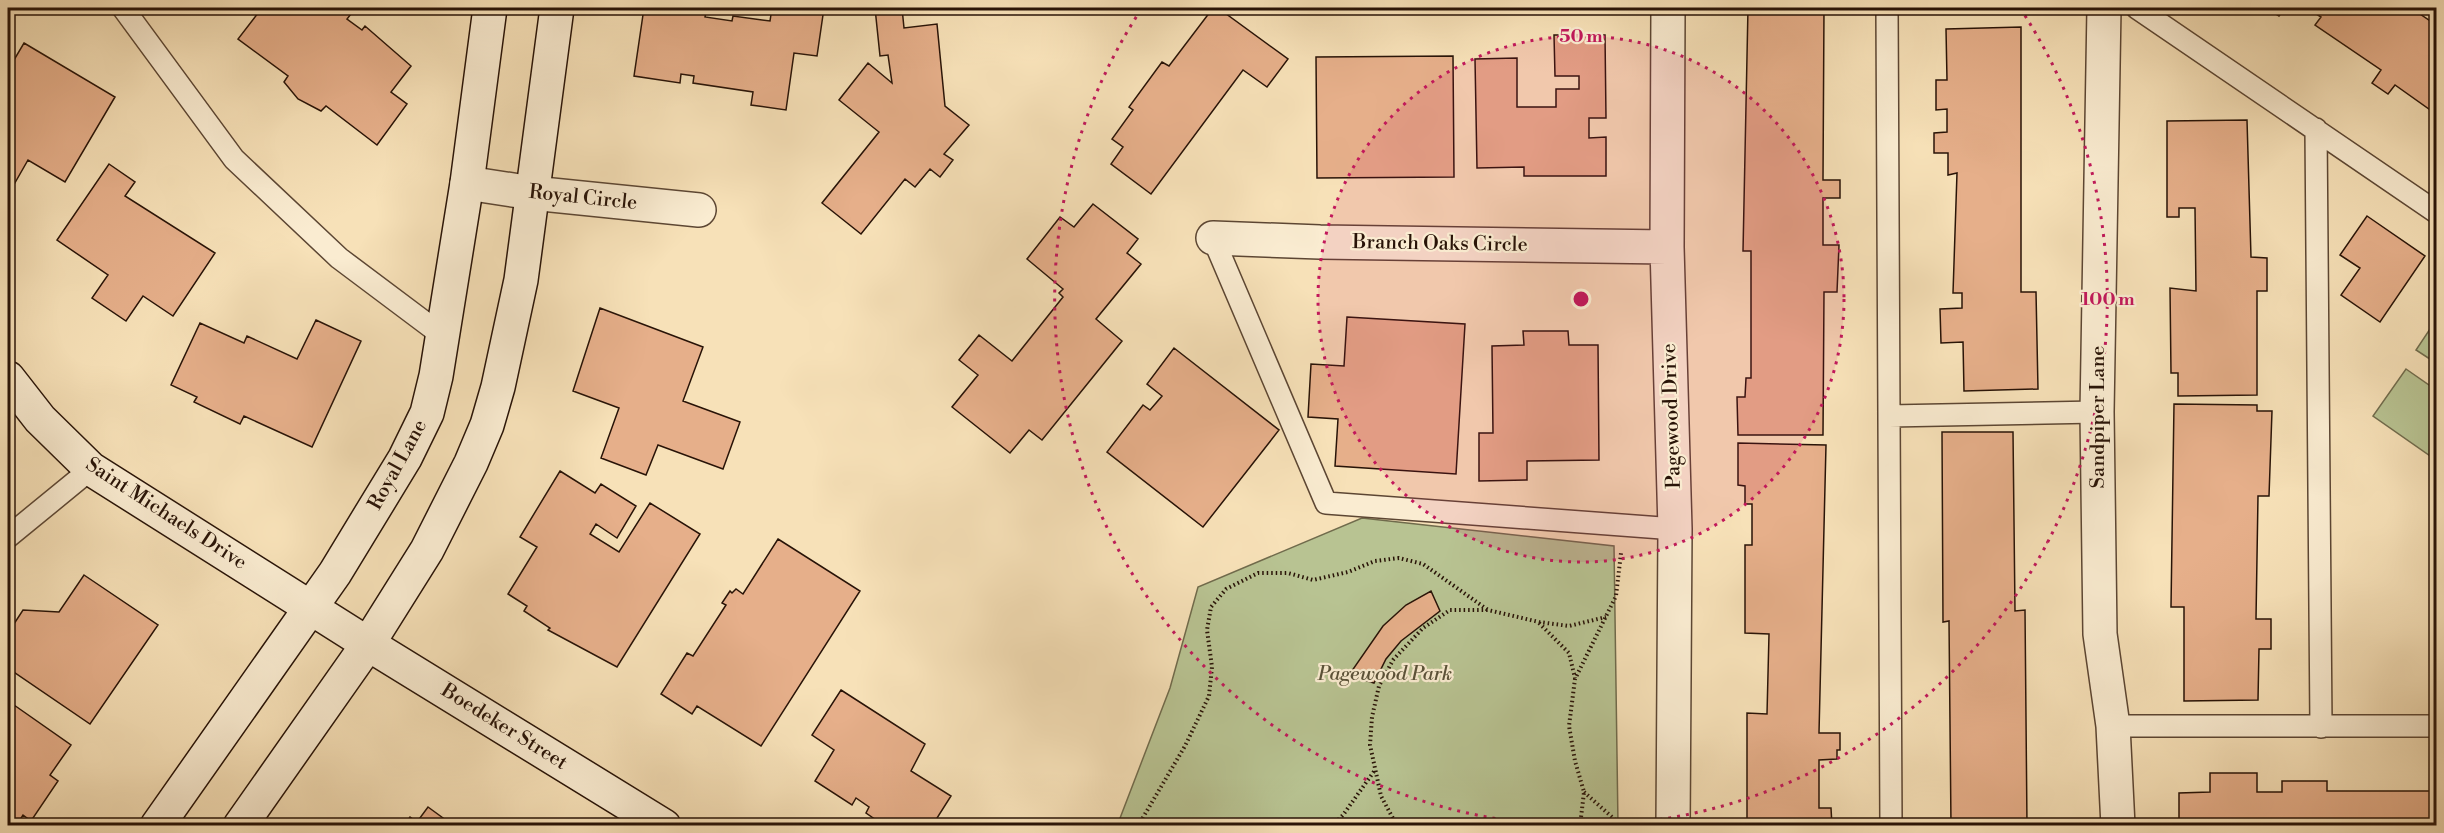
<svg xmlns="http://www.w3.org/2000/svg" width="2444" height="833" viewBox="0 0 2444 833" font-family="'Libre Bodoni',serif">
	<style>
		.green { fill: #b8c392; stroke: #706b4c; stroke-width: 1.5 }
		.building { fill: #e6af8a; stroke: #281307; stroke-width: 1.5 }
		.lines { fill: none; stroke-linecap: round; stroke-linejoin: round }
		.lane-casing { stroke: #5c4633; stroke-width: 24 }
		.street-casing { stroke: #5c4633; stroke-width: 36 }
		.secondary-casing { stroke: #281307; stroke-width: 36 }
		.path { stroke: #281307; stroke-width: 4; stroke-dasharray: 1.5 3; stroke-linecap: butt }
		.lane { stroke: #faecd1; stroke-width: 21 }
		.street { stroke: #faecd1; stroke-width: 33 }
		.secondary { stroke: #faecd1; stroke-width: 33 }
		.ring { fill: none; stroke: #c2185b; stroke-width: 3; stroke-dasharray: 3 6 }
		.labels { text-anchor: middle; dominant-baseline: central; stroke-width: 4.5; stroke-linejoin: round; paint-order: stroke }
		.street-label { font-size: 20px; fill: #281307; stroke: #faecd1 }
		.park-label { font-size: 20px; font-style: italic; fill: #5a5138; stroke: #faecd1 }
		.centre { fill: #c2185b; stroke: #faecd1; stroke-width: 3 }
		.ring-label { font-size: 18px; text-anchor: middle; font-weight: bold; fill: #c2185b; stroke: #faecd1; stroke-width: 4.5; stroke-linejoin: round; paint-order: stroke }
	</style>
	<rect width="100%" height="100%" fill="#f7e1b8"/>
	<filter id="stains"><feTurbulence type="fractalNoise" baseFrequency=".00333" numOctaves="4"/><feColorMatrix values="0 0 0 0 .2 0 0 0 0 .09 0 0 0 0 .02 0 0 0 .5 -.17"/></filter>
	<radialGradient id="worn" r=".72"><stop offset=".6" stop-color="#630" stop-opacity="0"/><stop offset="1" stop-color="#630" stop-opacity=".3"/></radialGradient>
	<path class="green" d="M2436 320V363L2416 350Z
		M2406 369 2436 390V460L2373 416Z
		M1362 518 1614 546 1618 825 1117 826 1170 688 1198 587Z"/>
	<path class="building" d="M262 8H342L351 14 347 19 362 30 365 26 411 66 391 92 407 104 377 145 326 106 321 111 298 99 284 82 288 76 238 39Z
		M644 8H707L705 17 732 21 733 16 770 21 772 8H824L817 56 794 53 786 110 751 105 753 92 693 83 694 76 681 74 680 83 634 76Z
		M875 8H902L904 28 937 24 945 106 969 125 944 154 953 160 940 177 930 169 915 187 905 179 861 234 822 203 879 132 839 100 868 63 892 83 888 55 880 56Z
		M1213 8H1218L1288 59 1267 87 1243 70 1151 194 1111 164 1123 147 1112 139 1133 110 1129 107 1162 62 1169 66Z
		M1748 8H1824L1823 180H1840V198H1823V245H1839L1837 292H1824L1823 435H1738L1737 397H1745L1746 378H1751V251H1743Z
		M2266 8H2285L2279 16Z
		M2307 8H2411L2436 25V114L2395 85 2388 94 2372 83 2381 70 2315 25 2321 17Z
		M2021 27V292H2036L2038 389 1964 391 1963 342 1941 343 1940 309 1962 308V293H1953L1957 173 1948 175V153H1934V133L1947 132V109L1936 110V80H1947L1946 29Z
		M1554 35H1605L1606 118H1589V138L1606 137V176H1524V167L1477 168 1475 59 1517 58V107H1556V89H1579V76H1555Z
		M24 43 115 97 65 182 28 160 8 195V70Z
		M1453 56 1454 177 1317 178 1316 57Z
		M2247 120 2251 257 2267 258V291H2257V395L2178 396V373H2171L2170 288 2196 291 2195 208H2179V217H2167V121Z
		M109 164 135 182 125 196 215 253 173 316 143 296 126 321 92 298 108 275 57 240Z
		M1093 204 1138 239 1127 253 1141 264 1096 319 1122 341 1042 440 1029 430 1010 453 952 407 978 375 959 360 979 335 1012 361 1063 297 1059 293 1063 289 1027 259 1060 217 1074 227Z
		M2367 216 2425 256 2380 322 2341 295 2360 268 2340 255Z
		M600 308 703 347 683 401 740 422 723 469 658 445 646 475 601 458 619 408 573 391Z
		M1347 317 1465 324 1456 474 1335 466 1338 419 1308 417 1311 364 1344 366Z
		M316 320 361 341 312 447 244 416 240 424 194 402 197 397 171 385 200 323 244 343 247 336 297 359Z
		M1523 331H1568L1569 345H1598L1599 460 1527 461V480L1479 481V433H1493L1492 346 1524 345Z
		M1174 348 1279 430 1203 527 1107 452 1143 405 1150 410 1162 396 1147 384Z
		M2174 404 2257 405V411H2272L2269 496H2258L2256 619H2271V649H2259L2258 700 2184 701V607H2171Z
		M1942 432H2013L2015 611 2025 610 2027 826H1951L1949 621 1943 622Z
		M1738 443 1826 445 1819 733H1840V750H1837V759L1819 760V808H1831L1832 826H1747V713L1767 714 1769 634 1745 633V545H1752V504H1745V486L1738 485Z
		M560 471 595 493 601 484 636 506 617 538 596 524 590 534 619 552 650 503 700 534 617 667 548 630 550 628 524 611 527 606 508 594 537 547 520 537Z
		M778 539 860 591 761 746 697 706 692 714 661 694 687 653 693 656 726 605 722 603 730 591 732 593 736 589 743 594Z
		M84 575 158 625 90 724 8 668V633L23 610 59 612Z
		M1431 591 1440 611 1401 641 1386 659 1374 683 1349 675 1383 626 1406 605Z
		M841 690 925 744 911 771 951 796 932 826H909L903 822 901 826H885L866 813 869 807 856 798 852 805 815 781 834 750 812 735Z
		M14 705 71 745 50 775 58 781 31 821 23 815 16 826H8V715Z
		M2210 773H2257V792H2282V781H2327V791H2436V826H2179V793L2210 792Z
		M428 807 454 826H404L410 817 417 822Z"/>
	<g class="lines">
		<g class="lane-casing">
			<path id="lane" d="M123 8 234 159 339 258 443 336
				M1887 8C1887 280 1891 553 1891 826
				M2137 8 2436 212
				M2316 129 2321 727
				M1213 238 1326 503 1675 529
				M1889 416 2097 412
				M8 537 91 469
				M2113 726H2436"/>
		</g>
		<g class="street-casing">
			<path id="street" d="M1668 8 1667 247 1675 529 1673 826
				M2104 8 2097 412 2100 634 2113 726 2118 826
				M467 183 532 193 699 210
				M1213 238 1320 242 1667 247"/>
		</g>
		<g class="secondary-casing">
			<path id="secondary" d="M8 378 40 419 91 469 368 644 664 826
				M157 826 335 573 405 458 427 413 436 376 467 183 490 8
				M240 826 368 644 427 550 471 463 487 425 498 387 521 280 557 8"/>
		</g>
		<path class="path" d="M1539 623 1569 653 1575 678
			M1584 792 1622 826
			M1138 826 1185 746 1209 696 1212 667 1207 630 1211 607 1226 589 1258 573H1288L1313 580 1348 572 1375 561 1399 558 1423 564 1488 610
			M1332 826 1343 815 1375 770
			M1397 826 1381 796 1370 745 1372 717 1379 686 1393 660 1423 628 1450 610H1488L1539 622 1569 626 1606 617
			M1580 826 1584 792 1575 761 1569 726 1575 679 1616 596 1621 553"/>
		<use href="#lane" class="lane"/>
		<use href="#street" class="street"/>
		<use href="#secondary" class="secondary"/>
	</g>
	<circle cx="1581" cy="299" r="263" fill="#c2185b" fill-opacity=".12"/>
	<g class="ring">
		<circle cx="1581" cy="299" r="263"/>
		<path d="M1558 825A527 527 0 0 1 1142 8M2020 8A527 527 0 0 1 1604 825"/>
	</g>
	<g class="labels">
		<g class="street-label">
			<text transform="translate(583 198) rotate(6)">Royal Circle</text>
			<text transform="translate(1440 244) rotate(1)">Branch Oaks Circle</text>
			<text transform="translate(1672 416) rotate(-92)">Pagewood Drive</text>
			<text transform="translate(2098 417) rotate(-90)">Sandpiper Lane</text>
			<text transform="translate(398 465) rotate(-61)">Royal Lane</text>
			<text transform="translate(166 514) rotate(33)">Saint Michaels Drive</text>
			<text transform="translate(504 727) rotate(32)">Boedeker Street</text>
		</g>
		<g class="park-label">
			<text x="1385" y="674">Pagewood Park</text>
		</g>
	</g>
	<circle cx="1581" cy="299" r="9" class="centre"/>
	<g class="ring-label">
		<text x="1581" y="42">50 m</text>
		<text x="2108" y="305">100 m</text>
	</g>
	<rect width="2444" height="833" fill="none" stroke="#f7e1b8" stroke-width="30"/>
	<rect x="9" y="9" width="2426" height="815" fill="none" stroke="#281307" stroke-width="3"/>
	<rect x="15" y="15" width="2414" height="803" fill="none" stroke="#281307" stroke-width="1.5"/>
	<rect width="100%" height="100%" filter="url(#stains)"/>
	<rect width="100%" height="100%" fill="url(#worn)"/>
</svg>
